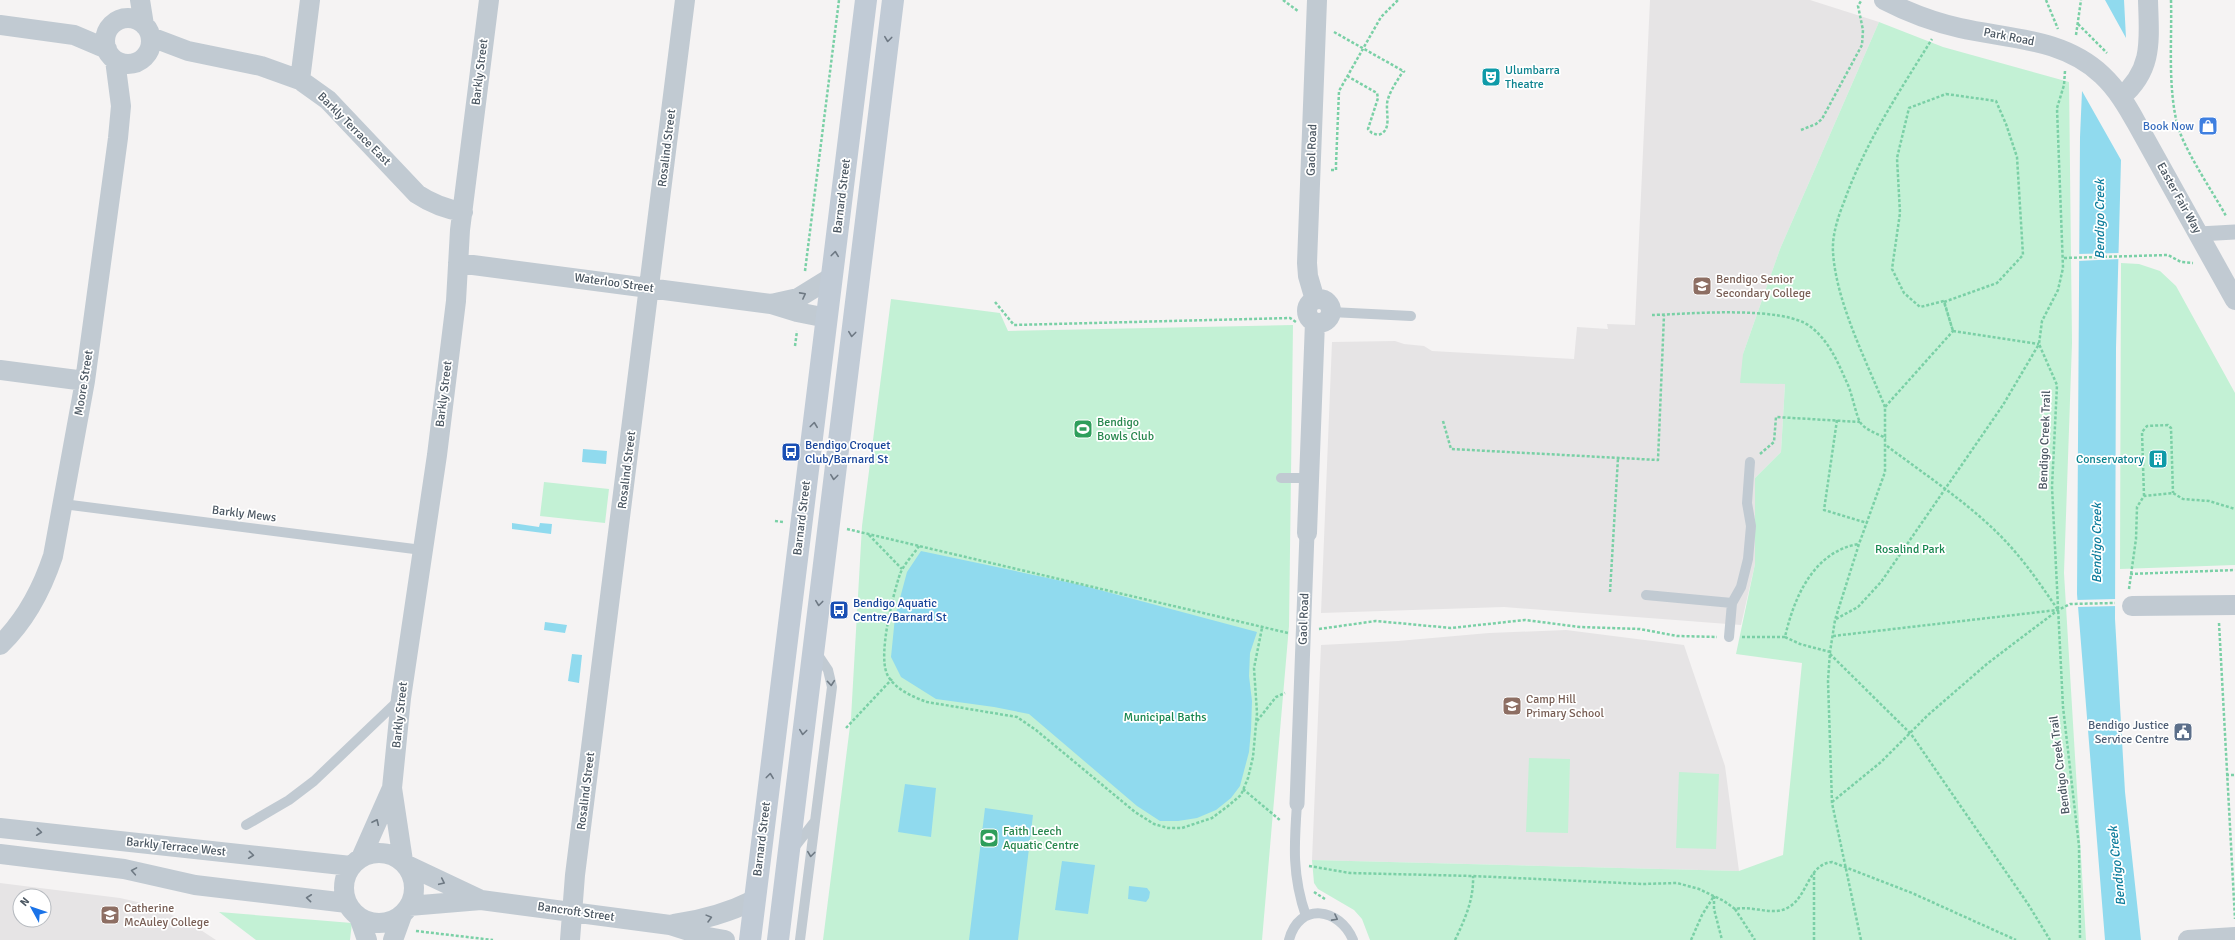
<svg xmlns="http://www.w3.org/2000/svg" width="2235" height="940" viewBox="0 0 2235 940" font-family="Signika,sans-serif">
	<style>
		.education { fill: #e6e4e5; fill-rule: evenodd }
		.green { fill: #c3f1d5 }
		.water { fill: #90daee }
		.pier { fill: #f5f3f3 }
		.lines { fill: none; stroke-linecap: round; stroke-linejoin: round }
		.path { stroke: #7ad0a6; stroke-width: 2.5; stroke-dasharray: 3 2; stroke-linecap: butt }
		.service { stroke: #c1cad2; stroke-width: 10 }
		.pedestrian { stroke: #c1cad2; stroke-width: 15 }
		.minor { stroke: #c1cad2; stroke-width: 20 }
		.secondary { stroke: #c1cbd6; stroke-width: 22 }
		.oneway { stroke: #6e7984 }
		.oneway2 { stroke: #6e7983 }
		.labels { text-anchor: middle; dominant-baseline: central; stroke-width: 3.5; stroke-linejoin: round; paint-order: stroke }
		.street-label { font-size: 12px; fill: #4a5661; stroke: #fff }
		.culture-label { font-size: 12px; fill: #0d838f; stroke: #fff; text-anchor: start }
		.shop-label { font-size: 12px; fill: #366cbe; stroke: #fff; text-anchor: end }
		.education-label { font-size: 12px; fill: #785e54; stroke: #fff; text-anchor: start }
		.leisure-label { font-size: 12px; fill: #27864d; stroke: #fff; text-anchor: start }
		.transit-label { font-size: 12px; fill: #164399; stroke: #fff; text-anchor: start }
		.park-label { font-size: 12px; fill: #17864f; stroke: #fff }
		.service-label { font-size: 12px; fill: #4e5e75; stroke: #fff; text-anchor: end }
		.water-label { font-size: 13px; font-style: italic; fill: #0c7c9b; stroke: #fff }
	</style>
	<rect width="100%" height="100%" fill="#f5f3f3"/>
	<path class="education" d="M1650 0H1810L1879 22 1780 249 1743 354 1785 384 1781 452 1755 478V564L1741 625 1504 607 1321 613 1332 342 1395 341 1404 344 1424 346 1432 351 1574 359 1577 327 1608 329 1607 324 1635 325Z
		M1566 630 1684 645 1725 766 1739 871 1312 860 1321 645 1398 641 1489 633Z
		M0 883 120 898 142 903 187 921 216 940H0ZM20 896H44V920H20Z"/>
	<path class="green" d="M1879 22 1943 47 2069 82 2072 343 2064 573 2086 940H1370L1362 919 1354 910 1318 889 1314 883 1312 860 1739 871 1783 855 1802 663 1736 654 1755 564V478L1781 452 1785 384 1740 383 1743 354 1780 249Z
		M2121 263 2139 264 2160 271 2176 286 2235 393V565L2120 569Z
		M891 299 1000 313 1008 331 1293 325 1289 626 1262 940H823L851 718 862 526Z
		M544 482 609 489 605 523 540 516Z
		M1529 758 1570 759 1568 833 1526 832Z
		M1679 772 1719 774 1716 849 1676 848Z
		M219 912 352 923 350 940H256Z"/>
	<path class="water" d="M2105 0H2124L2126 38Z
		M2082 91 2121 160 2116 348 2115 619 2125 792 2141 940H2105L2077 594 2080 137Z
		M583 449 607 451 606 464 582 462Z
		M512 523 539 527 540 523 552 524 551 534 512 529Z
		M921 551 1081 585 1257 632 1250 653 1249 676 1252 701 1251 730 1249 752 1240 786 1231 798 1216 810 1197 818 1178 821H1160L1137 806 1029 714 994 707 936 699 901 677 891 657 895 617 907 572Z
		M545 622 567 625 565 633 544 630Z
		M572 654 582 655 579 683 568 681Z
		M905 784 936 788 931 837 898 832Z
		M985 808 1033 815 1018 940H969Z
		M1062 861 1095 865 1088 914 1055 910Z
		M1129 886 1147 888 1150 892 1149 898 1146 902 1128 899Z"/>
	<path class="pier" d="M2120 253V259L2077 261V254Z
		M2117 599V606L2076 607V600Z"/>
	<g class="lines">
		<path class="path" d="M1283 0 1298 11
			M2046 0 2058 29
			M2171 0C2172 39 2168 81 2176 119 2180 144 2213 192 2226 216
			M2078 24 2107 53
			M1334 32 1405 72
			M2076 35 2081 0
			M2065 71 2064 85 2057 108 2063 268 2058 290 2042 321 2039 344 2057 385 2052 487 2063 707 2079 846 2080 940
			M1347 76 1377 93 1378 98 1368 129 1372 133 1378 135C1394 131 1384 110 1388 99 1391 89 1398 80 1403 71
			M1946 94 1996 101 2006 124 2017 157 2023 255 1997 283 1944 302 1953 331 1944 301 1920 307 1904 293 1892 269 1900 213 1897 158 1909 108Z
			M1801 130 1816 124 1822 119 1862 45 1863 30 1858 6 1861 1
			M1331 170H1336V164L1339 91 1381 17 1398 0
			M2064 258 2168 255 2181 262 2193 263
			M805 271 839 0
			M995 302 1014 325 1290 318 1296 322
			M1652 315C1689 314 1783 305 1811 327 1830 342 1838 363 1848 385 1852 394 1856 415 1860 422 1865 430 1878 434 1886 438
			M1953 331 2039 344
			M795 346 797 331
			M1885 407C1866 360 1836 302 1833 252 1832 235 1838 217 1844 202 1865 143 1899 92 1932 39
			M1837 420 1824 510 1867 523
			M1443 421 1451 449 1658 460 1664 315
			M1887 446C1928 477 1976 508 2010 546 2028 566 2043 588 2058 610
			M1760 454 1774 442 1776 417 1860 422
			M2144 496 2142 432 2147 426 2168 425 2171 428 2173 493
			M775 521 783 522
			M847 529 1288 633
			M869 535 902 569
			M919 546C913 555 904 564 900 574 893 595 878 654 887 674 894 689 913 697 927 702L1017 717 1036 730 1135 812 1154 824 1168 828H1182L1212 818 1228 806 1241 795 1248 778 1253 757 1257 713 1254 668 1262 628
			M2130 574 2235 570
			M2129 589 2136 539 2137 507 2144 496 2173 493 2183 499 2209 501 2235 509
			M1610 592 1618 458
			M1836 619 1858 607 1881 582 2003 405 2039 344
			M2219 623 2235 919
			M1319 629 1376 621 1451 628 1525 620 1580 627 1640 629 1677 636 1717 637
			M1833 636 2057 610
			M1742 637H1785C1794 597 1814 551 1859 544
			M1785 637 1800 644 1830 652
			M1830 654 1911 734 2028 904 2050 940
			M1257 721 1276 697 1285 693
			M846 728 892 679
			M2226 775H2235
			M1243 789 1281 821
			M1832 802 1881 762 1928 715 1988 663 2058 610 2070 604 2115 603
			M1309 866 1350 873 1473 876 1643 884 1677 883 1699 889 1724 901 1735 909C1752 905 1774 917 1789 907 1808 896 1808 864 1832 862L1912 893 2016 940
			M1314 892 1325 899
			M1714 896V909L1722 940
			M1735 909 1755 940
			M416 931 493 940
			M1455 940C1465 919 1474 899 1473 876
			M1691 940 1702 915 1714 896
			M1814 940V873
			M1861 940 1832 803 1828 681 1830 652 1835 620 1859 544 1885 472V407L1953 331"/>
		<path class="service" d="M1331 312 1411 316
			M1281 478H1309
			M63 504 422 550
			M1646 595 1732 603
			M1729 637 1732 603 1741 587 1748 559 1751 526 1747 503 1750 462
			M1297 804C1294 845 1292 876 1306 916
			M246 825 289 800 314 781 400 699
			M794 848 815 821
			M800 940 832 687 828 670 816 652
			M1289 940C1299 901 1340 908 1353 940"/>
		<path class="pedestrian" d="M2199 234 2235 232
			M1297 804 1307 533"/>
		<path class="minor" d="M140 0 144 25
			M1884 0C1909 13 1933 22 1960 28 2009 39 2063 38 2102 75 2117 89 2127 106 2137 124L2235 300
			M105 41a23 23 0 1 1 46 0a23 23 0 1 1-46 0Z
			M0 25 74 35 107 49
			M151 37 188 51 261 66 300 80 328 100 417 194C432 204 445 209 463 212
			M300 80 310 0
			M2121 97C2154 69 2149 39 2148 0
			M458 263 771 304 797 312 827 318
			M1307 311a12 12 0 1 1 24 0a12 12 0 1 1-24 0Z
			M1315 300 1308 276 1307 263 1317 0
			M771 304 798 298 832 277
			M0 370 85 381
			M1307 533 1315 322
			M2132 606 2235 605
			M0 645C25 621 42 589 53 556L85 381 118 138 121 106 115 60
			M0 828 351 866
			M344 888a35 35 0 1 1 70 0a35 35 0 1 1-70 0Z
			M0 854 124 869 195 885 347 903
			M361 858 392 788
			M403 861 392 788 401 698 437 455 456 301 460 230 489 0
			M407 865 479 899
			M409 906 481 900 670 925 708 937 725 940
			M359 917 367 940
			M674 924C703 920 728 913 754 900
			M393 940 402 915
			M570 940 575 875 685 0
			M2188 940 2235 937"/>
		<path class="secondary" d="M750 940 866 0
			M778 940 893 0"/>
	</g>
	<defs><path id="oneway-chevron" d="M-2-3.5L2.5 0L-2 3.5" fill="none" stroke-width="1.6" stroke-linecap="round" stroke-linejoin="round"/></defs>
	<g class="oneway">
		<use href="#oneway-chevron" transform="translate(888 39) rotate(97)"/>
		<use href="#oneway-chevron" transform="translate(835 254) rotate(-83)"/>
		<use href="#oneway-chevron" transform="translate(852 334) rotate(97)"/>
		<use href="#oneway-chevron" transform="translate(814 425) rotate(-83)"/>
		<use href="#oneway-chevron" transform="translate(834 477) rotate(97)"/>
		<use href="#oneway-chevron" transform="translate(819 603) rotate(97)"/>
		<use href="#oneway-chevron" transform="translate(803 732) rotate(97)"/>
		<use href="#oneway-chevron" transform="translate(770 776) rotate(-83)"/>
	</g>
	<g class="oneway2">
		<use href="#oneway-chevron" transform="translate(803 295) rotate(-28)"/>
		<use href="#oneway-chevron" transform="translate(831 683) rotate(85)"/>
		<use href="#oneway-chevron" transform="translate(376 822) rotate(-65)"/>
		<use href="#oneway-chevron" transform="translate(39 832) rotate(6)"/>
		<use href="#oneway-chevron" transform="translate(811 854) rotate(97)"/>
		<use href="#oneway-chevron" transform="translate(251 855) rotate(6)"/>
		<use href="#oneway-chevron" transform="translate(134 871) rotate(-170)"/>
		<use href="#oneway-chevron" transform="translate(442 882) rotate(25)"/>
		<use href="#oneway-chevron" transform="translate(309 898) rotate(-174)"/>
		<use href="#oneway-chevron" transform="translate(709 918) rotate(-15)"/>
		<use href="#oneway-chevron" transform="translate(1335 918) rotate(28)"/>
	</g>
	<defs>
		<g id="theatre-square" transform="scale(1)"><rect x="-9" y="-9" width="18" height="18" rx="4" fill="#0f9aa8" stroke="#fff"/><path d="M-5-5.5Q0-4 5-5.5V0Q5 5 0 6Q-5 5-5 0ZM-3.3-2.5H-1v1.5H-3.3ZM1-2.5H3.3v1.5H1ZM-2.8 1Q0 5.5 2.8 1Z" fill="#fff"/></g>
		<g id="shop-square" transform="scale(1)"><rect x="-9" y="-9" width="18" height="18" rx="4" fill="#3f7fe0" stroke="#fff"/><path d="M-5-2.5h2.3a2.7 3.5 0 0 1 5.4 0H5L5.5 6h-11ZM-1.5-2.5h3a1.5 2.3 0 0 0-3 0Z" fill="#fff"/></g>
		<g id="school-square" transform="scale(1)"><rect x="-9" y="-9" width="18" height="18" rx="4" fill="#8d6e63" stroke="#fff"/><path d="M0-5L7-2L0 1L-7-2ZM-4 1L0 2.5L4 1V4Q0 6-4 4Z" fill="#fff"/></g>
		<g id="stadium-square" transform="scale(1)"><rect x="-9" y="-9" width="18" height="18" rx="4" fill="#2e9e5b" stroke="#fff"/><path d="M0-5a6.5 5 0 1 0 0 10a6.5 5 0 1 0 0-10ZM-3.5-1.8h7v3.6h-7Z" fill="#fff"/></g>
		<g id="bus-square" transform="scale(1)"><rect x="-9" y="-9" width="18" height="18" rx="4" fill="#1a4fb4" stroke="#fff"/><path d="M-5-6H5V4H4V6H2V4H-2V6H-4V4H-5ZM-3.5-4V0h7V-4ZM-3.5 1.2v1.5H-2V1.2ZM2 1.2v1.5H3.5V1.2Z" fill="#fff"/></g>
		<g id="building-square" transform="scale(1)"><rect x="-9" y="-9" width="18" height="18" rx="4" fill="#0f9aa8" stroke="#fff"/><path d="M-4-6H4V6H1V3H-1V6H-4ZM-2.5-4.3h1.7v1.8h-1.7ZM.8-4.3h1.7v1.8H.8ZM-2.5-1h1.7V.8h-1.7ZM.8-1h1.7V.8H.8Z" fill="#fff"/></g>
		<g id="civic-square" transform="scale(1)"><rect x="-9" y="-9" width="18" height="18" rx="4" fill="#5c6f8a" stroke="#fff"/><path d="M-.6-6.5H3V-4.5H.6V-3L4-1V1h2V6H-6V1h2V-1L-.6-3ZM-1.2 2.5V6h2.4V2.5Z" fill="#fff"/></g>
	</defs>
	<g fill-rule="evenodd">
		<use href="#theatre-square" x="1491" y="77"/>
		<use href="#shop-square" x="2208" y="126"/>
		<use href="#school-square" x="1702" y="286"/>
		<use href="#stadium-square" x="1083" y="429"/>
		<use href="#bus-square" x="791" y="452"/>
		<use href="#building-square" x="2158" y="459"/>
		<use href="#bus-square" x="839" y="610"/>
		<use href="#school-square" x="1512" y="706"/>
		<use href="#civic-square" x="2183" y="732"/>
		<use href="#stadium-square" x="989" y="838"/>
		<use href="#school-square" x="110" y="915"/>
	</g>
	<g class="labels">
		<g class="street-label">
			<text transform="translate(2009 37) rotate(11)">Park Road</text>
			<text transform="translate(480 72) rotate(-83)">Barkly Street</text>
			<text transform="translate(354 129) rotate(45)">Barkly Terrace East</text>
			<text transform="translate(667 148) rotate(-83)">Rosalind Street</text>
			<text transform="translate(1312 150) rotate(-88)">Gaol Road</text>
			<text transform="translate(842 196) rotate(-83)">Barnard Street</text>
			<text transform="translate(2179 198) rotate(61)">Easter Fair Way</text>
			<text transform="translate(614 283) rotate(8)">Waterloo Street</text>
			<text transform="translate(84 383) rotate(-81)">Moore Street</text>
			<text transform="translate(444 394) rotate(-83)">Barkly Street</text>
			<text transform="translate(2045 440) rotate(-88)">Bendigo Creek Trail</text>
			<text transform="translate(627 470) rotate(-83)">Rosalind Street</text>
			<text transform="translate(244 514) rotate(7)">Barkly Mews</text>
			<text transform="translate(802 518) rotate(-83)">Barnard Street</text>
			<text transform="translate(1304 619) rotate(-88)">Gaol Road</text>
			<text transform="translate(400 715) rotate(-84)">Barkly Street</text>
			<text transform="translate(2060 765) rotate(-97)">Bendigo Creek Trail</text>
			<text transform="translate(586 791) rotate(-83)">Rosalind Street</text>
			<text transform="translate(762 839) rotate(-83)">Barnard Street</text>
			<text transform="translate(176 847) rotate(6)">Barkly Terrace West</text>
			<text transform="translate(576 912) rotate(8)">Bancroft Street</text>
		</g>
		<g class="culture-label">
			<text x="1505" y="70">Ulumbarra<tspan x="1505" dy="14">Theatre</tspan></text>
			<text x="2144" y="459" text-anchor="end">Conservatory</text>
		</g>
		<g class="shop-label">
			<text x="2194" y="126">Book Now</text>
		</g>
		<g class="education-label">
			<text x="1716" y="279">Bendigo Senior<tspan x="1716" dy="14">Secondary College</tspan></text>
			<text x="1526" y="699">Camp Hill<tspan x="1526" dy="14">Primary School</tspan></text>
			<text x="124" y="908">Catherine<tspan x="124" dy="14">McAuley College</tspan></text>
		</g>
		<g class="leisure-label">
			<text x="1097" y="422">Bendigo<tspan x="1097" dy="14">Bowls Club</tspan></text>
			<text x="1003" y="831">Faith Leech<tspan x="1003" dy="14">Aquatic Centre</tspan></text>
		</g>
		<g class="transit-label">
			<text x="805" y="445">Bendigo Croquet<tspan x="805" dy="14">Club/Barnard St</tspan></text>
			<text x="853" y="603">Bendigo Aquatic<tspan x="853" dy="14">Centre/Barnard St</tspan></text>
		</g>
		<g class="park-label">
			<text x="1910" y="549">Rosalind Park</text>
			<text x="1165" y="717">Municipal Baths</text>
		</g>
		<g class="service-label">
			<text x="2169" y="725">Bendigo Justice<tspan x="2169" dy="14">Service Centre</tspan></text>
		</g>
		<g class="water-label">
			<text transform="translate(2100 219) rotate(-90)">Bendigo Creek</text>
			<text transform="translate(2097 543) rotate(-90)">Bendigo Creek</text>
			<text transform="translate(2117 866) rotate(-96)">Bendigo Creek</text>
		</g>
	</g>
	<g transform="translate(32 908) rotate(310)"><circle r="19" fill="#ffffff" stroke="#b7bbc0"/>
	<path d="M0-3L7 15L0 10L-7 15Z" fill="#1a73e8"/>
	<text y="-6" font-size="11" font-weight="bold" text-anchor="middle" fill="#4a5661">N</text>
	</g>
</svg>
